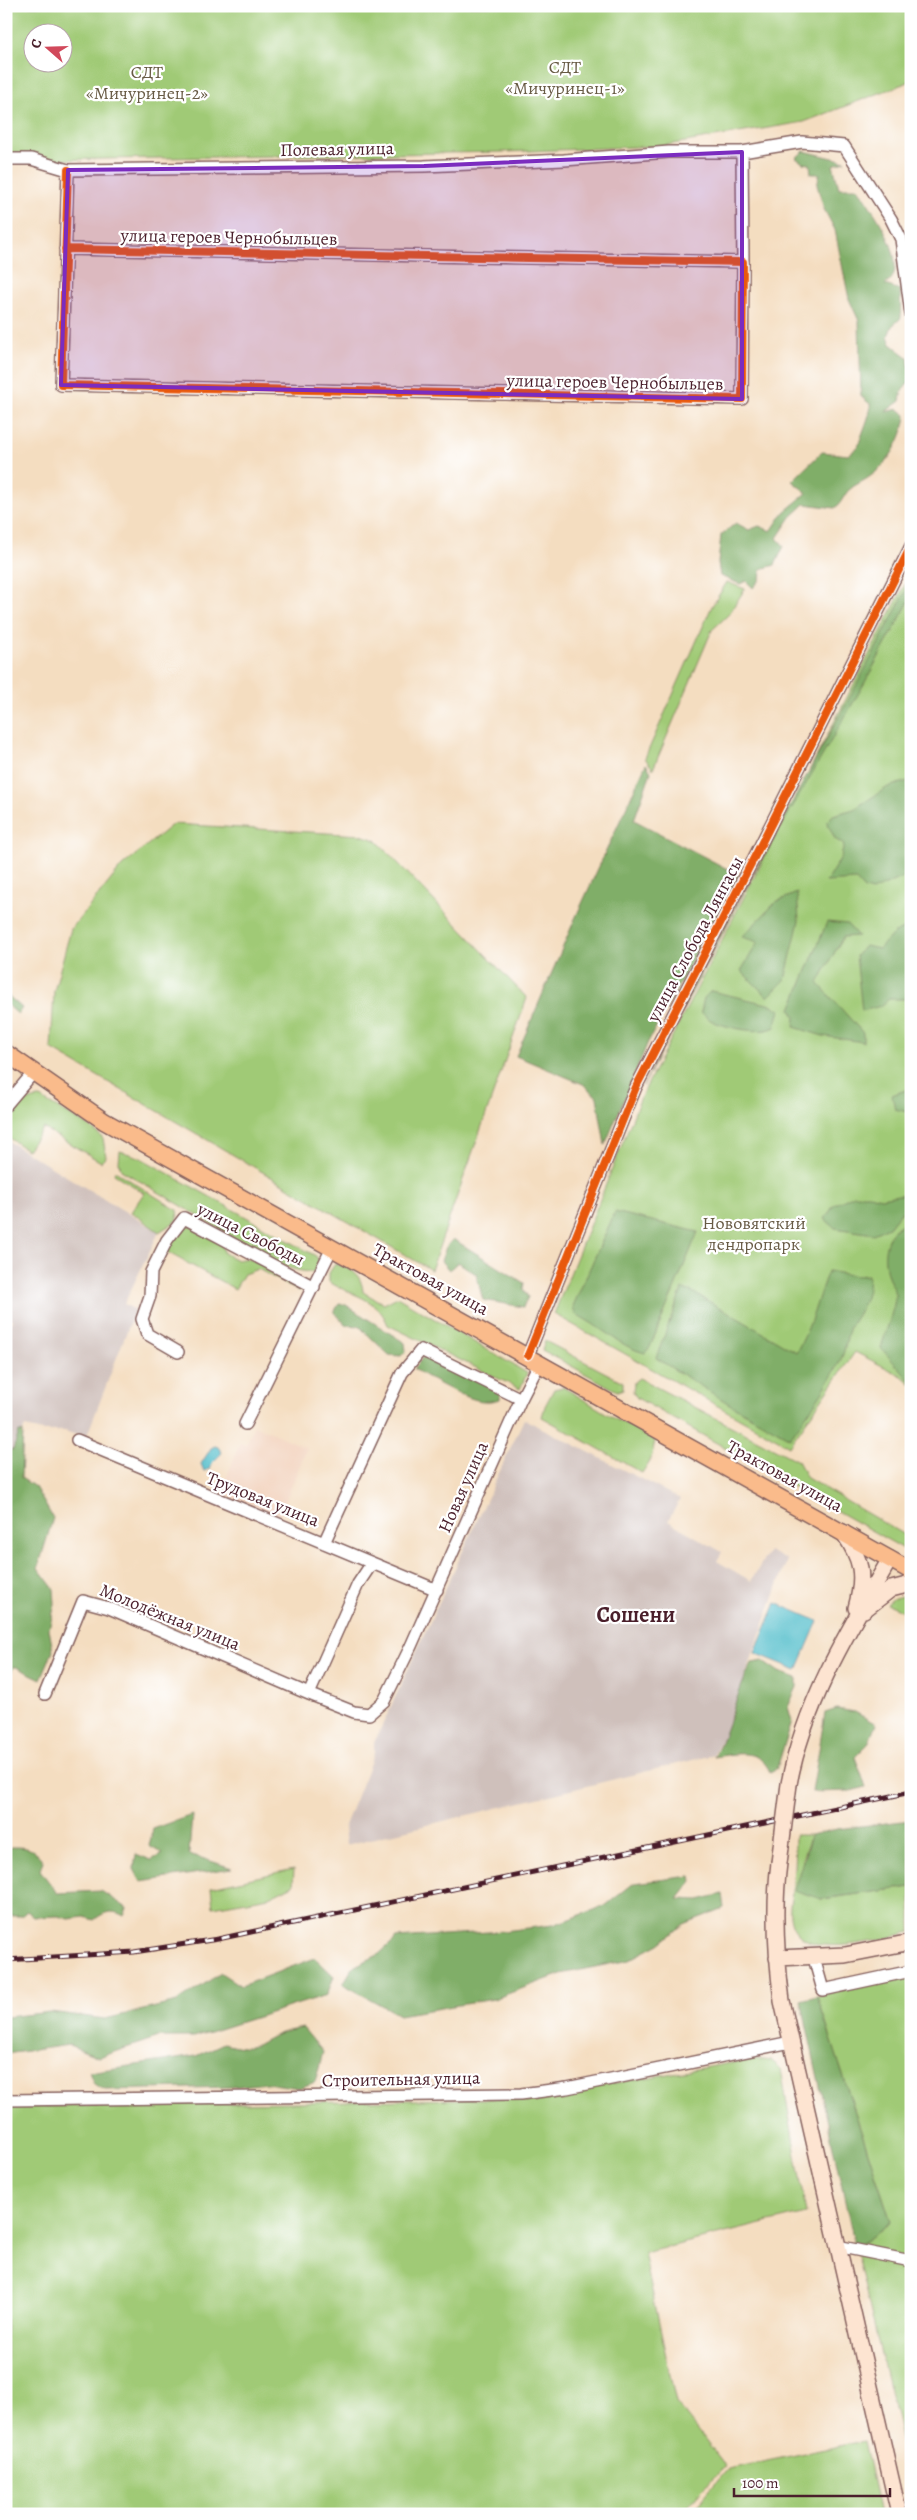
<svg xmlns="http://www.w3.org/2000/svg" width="917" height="2520" viewBox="0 0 917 2520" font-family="Alegreya,serif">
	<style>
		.built { fill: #f3d4bf }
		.industrial { fill: #cfc0bb }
		.green { fill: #a0ca76; stroke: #757450; fill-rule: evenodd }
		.forest { fill: #80ae67; stroke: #656649 }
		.water { fill: #52becb; stroke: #4e6e7b }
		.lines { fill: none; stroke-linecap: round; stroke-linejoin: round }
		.street-casing { stroke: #86625f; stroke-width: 14 }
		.secondary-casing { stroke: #86625f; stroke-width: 18 }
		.primary-casing { stroke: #86625f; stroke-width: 19 }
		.street { stroke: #fff; stroke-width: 11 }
		.secondary { stroke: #fde4d1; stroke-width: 15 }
		.primary { stroke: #fabb8b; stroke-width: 16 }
		.rail-casing { stroke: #4a1f2b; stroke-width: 5 }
		.rail { stroke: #fff; stroke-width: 3; stroke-dasharray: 9; stroke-linecap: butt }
		.secondary-bridge-casing { stroke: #86625f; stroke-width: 18; stroke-linecap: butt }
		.secondary-bridge { stroke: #fde4d1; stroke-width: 15 }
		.cycleway-casing { stroke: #fff; stroke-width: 11 }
		.cycleway { stroke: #e8590c; stroke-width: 8 }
		.marked { fill: #7b2cbf; fill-opacity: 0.2; stroke: #7b2cbf; stroke-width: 4; stroke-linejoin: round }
		.labels { text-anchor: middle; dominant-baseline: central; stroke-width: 4.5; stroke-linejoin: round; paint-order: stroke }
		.park-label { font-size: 18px; fill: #685b45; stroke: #fff }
		.street-label { font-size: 18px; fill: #4a1f2b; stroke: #fff }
		.district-label { font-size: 22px; font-weight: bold; fill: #4a1f2b; stroke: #fff }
	</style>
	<rect width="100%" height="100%" fill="#fff"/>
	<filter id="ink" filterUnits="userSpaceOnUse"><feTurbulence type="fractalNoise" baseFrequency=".02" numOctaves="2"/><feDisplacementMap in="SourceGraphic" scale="10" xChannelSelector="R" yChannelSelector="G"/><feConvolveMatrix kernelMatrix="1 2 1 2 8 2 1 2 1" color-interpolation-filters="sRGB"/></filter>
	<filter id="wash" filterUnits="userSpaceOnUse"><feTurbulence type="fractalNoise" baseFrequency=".0096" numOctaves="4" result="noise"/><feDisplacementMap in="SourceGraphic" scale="20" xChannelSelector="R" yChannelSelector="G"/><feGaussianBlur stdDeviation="1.12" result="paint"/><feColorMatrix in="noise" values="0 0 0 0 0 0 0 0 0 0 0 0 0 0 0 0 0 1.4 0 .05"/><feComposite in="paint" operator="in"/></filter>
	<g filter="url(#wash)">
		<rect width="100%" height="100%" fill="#f4ddc0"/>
		<path class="built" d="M254 1425 307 1448 279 1517 220 1494 240 1443 246 1445Z"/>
		<path class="industrial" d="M6 1140 159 1232 124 1304 135 1310 86 1438 65 1431H42L25 1427 14 1452 6 1450V1333L13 1320 6 1316Z
			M524 1419 680 1499 668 1521 722 1552 717 1561 751 1581 769 1551 787 1560 724 1735 713 1755 346 1845 344 1828 374 1753V1743Z"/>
		<path class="green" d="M6 6H911V81L804 122 661 146 503 152 47 160 6 153ZM32 32H62V62H32Z
			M911 573V1384L902 1376 855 1352 789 1446 554 1314 641 1097Z
			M727 582 745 589 728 615 712 630 653 769 645 758 712 606Z
			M173 824 361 835 376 840 527 998 431 1270 51 1049 54 991 71 929 122 866Z
			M40 1098 89 1126 103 1138 106 1157 101 1162 43 1128 27 1150 6 1136C6 1117 21 1099 40 1098Z
			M120 1151 139 1157 316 1256 320 1263 316 1272C281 1274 239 1241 210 1223 181 1205 151 1188 121 1170L119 1162Z
			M115 1171 177 1210 178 1220 159 1232 131 1212 144 1193 114 1174Z
			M180 1226H191L222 1245 224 1253 237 1260 247 1258 260 1263 303 1285 302 1290 298 1291 258 1269 244 1274 235 1289 165 1251Z
			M335 1264C351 1267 362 1275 363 1292L384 1304 397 1297 527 1373 520 1389 388 1325C377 1297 352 1296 329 1282V1273Z
			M545 1341 623 1382V1389L617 1391 542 1350Z
			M639 1378 798 1461 807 1478 911 1539V1553L637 1398 633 1392 634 1382Z
			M563 1387 617 1420 648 1434 655 1441 651 1459 642 1473 542 1417 545 1406 554 1389Z
			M911 1594V1614L887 1604 894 1598Z
			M795 1835H811L802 1859 821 1899 911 1887V1932C879 1940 796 1965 790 1916 789 1906 792 1895 793 1885 794 1868 795 1852 795 1835Z
			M294 1869 293 1885 269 1897 213 1907 211 1887Z
			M911 1973V2478L855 2247 891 2222 817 1996Z
			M754 2059 772 2061 781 2069 806 2213 644 2253 676 2403 725 2466 681 2514H6V2107L529 2098Z
			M864 2441 880 2514H689L728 2469Z"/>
		<path class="forest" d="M804 151 845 161 833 165 839 188H858C871 208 901 248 894 273 893 278 889 282 885 285L900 290 901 318 892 326 888 336 891 344 908 357 911 380 902 391 900 401 885 412 898 409 906 415C904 436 890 462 872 475 865 481 855 484 849 490 843 496 842 503 835 508L805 504 791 517 777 538 784 546 775 565 761 569 760 580 753 588 746 581 740 584 720 576 718 563 721 535 736 523 749 530 759 526 771 531 784 512 807 493 792 481 822 452 848 455 858 447C862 432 869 420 871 405L861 396 859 321 849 299 835 230 824 209 817 185 820 174H811L810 164 803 163 796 158Z
			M911 581V598L864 684 753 875 643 1086C701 964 768 846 833 728 860 680 885 630 911 581Z
			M646 764 651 772 634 820 739 875 648 1042 605 1145 597 1097 583 1084 516 1056 574 921Z
			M911 780V874L872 891 864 889 856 880 826 882 841 857 844 845 835 839 827 822 833 815 854 809 888 787Z
			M797 893 799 921 785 980 768 997 741 971 758 942 742 937 776 902Z
			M827 922 847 924 858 936 843 937 818 983 863 1033V1042L823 1036 794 1027 795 1017 791 1009Z
			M906 927 911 929V999H889L881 1006 862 1011 856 956 865 946 879 949 893 934Z
			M711 991 772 1005 780 1010 775 1027C761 1035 729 1028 714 1022 709 1020 705 1015 701 1012L704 998Z
			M6 994 22 1008 18 1014 6 1004Z
			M911 1088V1113L895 1109 892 1095Z
			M905 1194 911 1196V1210L900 1213 889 1227 873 1234 835 1228 825 1219 834 1205 854 1195H869L881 1198Z
			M615 1212 698 1232 650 1347 645 1353C620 1347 599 1325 575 1314L573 1306Z
			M911 1221V1382L881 1348C884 1337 896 1304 895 1295 894 1288 889 1281 887 1273 881 1251 886 1227 911 1221Z
			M453 1239 524 1283 523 1289 528 1297 523 1307 483 1300 476 1274 458 1262 449 1270 441 1261 446 1247Z
			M828 1271 856 1276 868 1275C871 1297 860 1309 850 1327 846 1336 846 1348 842 1357 828 1386 809 1412 790 1438L731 1405 656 1358 682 1289 693 1292 796 1352C812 1327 817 1298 828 1271Z
			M339 1304 346 1305 405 1343 406 1351 401 1356 389 1355 359 1326 346 1325 334 1312Z
			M424 1356 438 1361 455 1374 468 1375 500 1389V1399C495 1400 489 1402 484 1401 468 1401 428 1378 414 1369Z
			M19 1432H23L21 1478 35 1487 53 1518 38 1568 54 1589 55 1604 49 1629 53 1651 41 1679 14 1666 10 1675 6 1674V1449L13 1450Z
			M763 1661 779 1672 797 1678V1687L788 1707 792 1721 777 1768 770 1772C759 1747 735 1754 714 1757 730 1726 736 1693 752 1663Z
			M837 1709 855 1712 876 1724 868 1744 855 1757 866 1787 851 1791 812 1792 825 1713Z
			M192 1815 189 1854 232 1868 141 1882 134 1869 136 1854 151 1860 163 1854 149 1846 153 1829Z
			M911 1820V1887L821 1899 794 1890 811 1835 837 1829Z
			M12 1847C27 1847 34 1848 43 1861L40 1870 57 1893 101 1891 127 1908 124 1916C112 1909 104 1912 94 1920L84 1917 69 1919 58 1916 34 1917 27 1911 21 1916H6V1849Z
			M691 1876 692 1881 678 1899 699 1900 722 1894 724 1908 684 1924 659 1944 629 1960 561 1974 494 1999 399 2015 343 1984 353 1967 378 1955 397 1938 504 1931 553 1925 605 1906 634 1883Z
			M315 1958 334 1976 327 1995 194 2037H159L99 2057 69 2045 6 2054V2017L50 2012 105 2019 177 2002 221 1973 241 1986Z
			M817 1996 891 2222 855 2247 801 2000Z
			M303 2028 323 2052 315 2082 299 2088 267 2083 232 2087 105 2090 94 2084 89 2072 196 2056 224 2043C254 2051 251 2047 276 2035 284 2031 294 2030 303 2028Z"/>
		<path class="water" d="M215 1446 218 1447 222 1453 212 1463 210 1469 204 1471 201 1464 211 1448Z
			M776 1603 818 1621 797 1670 755 1653Z"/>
	</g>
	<g filter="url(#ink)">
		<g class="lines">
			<g class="street-casing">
				<path id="street" d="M742 152 743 262
					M6 159H31L68 170 424 166 564 160 669 152H742L802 142 844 146 891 219 901 239 911 314
					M65 249 743 262 742 399 61 385 68 170
					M6 1105 33 1073
					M178 1352 147 1334 142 1319 150 1296 151 1272 167 1240 184 1218 314 1287
					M528 1355 636 1087 757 852 911 546
					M245 1424 332 1248
					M77 1440 437 1590
					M324 1543 402 1373 421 1350 521 1399 540 1362
					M45 1694 83 1601 109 1608 309 1694 354 1712 369 1714 384 1701 411 1646 521 1399
					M309 1694 358 1584 372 1563
					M814 1958 823 1990 911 1971
					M6 2100 521 2094 567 2088 791 2042
					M837 2246 911 2261"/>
			</g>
			<g class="secondary-casing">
				<path id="secondary" d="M843 1532C862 1560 865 1575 856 1608
					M864 1610 891 1589 911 1584
					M789 1784C804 1703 849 1629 890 1559
					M779 1863C773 1910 776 1955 782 2001L899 2514
					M777 1958 845 1955 911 1942"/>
			</g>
			<g class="primary-casing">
				<path id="primary" d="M6 1053 104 1121 911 1571"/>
			</g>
			<use href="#street" class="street"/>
			<use href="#secondary" class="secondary"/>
			<use href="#primary" class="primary"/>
			<g class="rail-casing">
				<path id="rail" d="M6 1960 134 1952 218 1939 911 1792"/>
			</g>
			<use href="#rail" class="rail"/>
			<g class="secondary-bridge-casing">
				<path id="secondary-bridge" d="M779 1863 789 1784"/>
			</g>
			<use href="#secondary-bridge" class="secondary-bridge"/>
			<g class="cycleway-casing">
				<path id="cycleway" d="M65 249 743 262 742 399 61 385 68 170
					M528 1355 636 1087 757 852 911 546"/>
			</g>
			<use href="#cycleway" class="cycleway"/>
		</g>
	</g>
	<path class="marked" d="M742 152V399L61 385 68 170 424 166Z"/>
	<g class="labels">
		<g class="park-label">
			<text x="565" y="67">СДТ<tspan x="565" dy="21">«Мичуринец-1»</tspan></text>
			<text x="147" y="72">СДТ<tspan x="147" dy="21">«Мичуринец-2»</tspan></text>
			<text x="754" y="1223">Нововятский<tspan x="754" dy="21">дендропарк</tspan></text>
		</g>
		<g class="street-label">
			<text transform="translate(337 149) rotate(-1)">Полевая улица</text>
			<text transform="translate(229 237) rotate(1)">улица героев Чернобыльцев</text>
			<text transform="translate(615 382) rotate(1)">улица героев Чернобыльцев</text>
			<text transform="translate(695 939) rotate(-62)">улица Слобода Лянгасы</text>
			<text transform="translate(251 1234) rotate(27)">улица Свободы</text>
			<text transform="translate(431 1279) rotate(29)">Трактовая улица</text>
			<text transform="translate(785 1476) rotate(29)">Трактовая улица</text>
			<text transform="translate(463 1487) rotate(-66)">Новая улица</text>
			<text transform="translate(263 1499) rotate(22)">Трудовая улица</text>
			<text transform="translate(170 1617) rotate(22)">Молодёжная улица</text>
			<text transform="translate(401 2079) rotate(-1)">Строительная улица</text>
		</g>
		<g class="district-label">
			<text x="636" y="1615">Сошени</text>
		</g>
	</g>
	<rect width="917" height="2520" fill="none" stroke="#fff" stroke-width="25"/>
	<g transform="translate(48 48) rotate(290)"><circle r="24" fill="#ffffff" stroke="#b7a5aa"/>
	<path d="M0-4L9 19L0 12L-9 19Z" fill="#d1495b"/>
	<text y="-8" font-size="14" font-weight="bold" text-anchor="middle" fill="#4a1f2b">С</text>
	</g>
	<path d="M734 2488v8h156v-8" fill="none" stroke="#4a1f2b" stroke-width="2.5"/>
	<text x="742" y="2488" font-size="15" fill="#4a1f2b" stroke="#ffffff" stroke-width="4" paint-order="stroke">100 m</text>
</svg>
